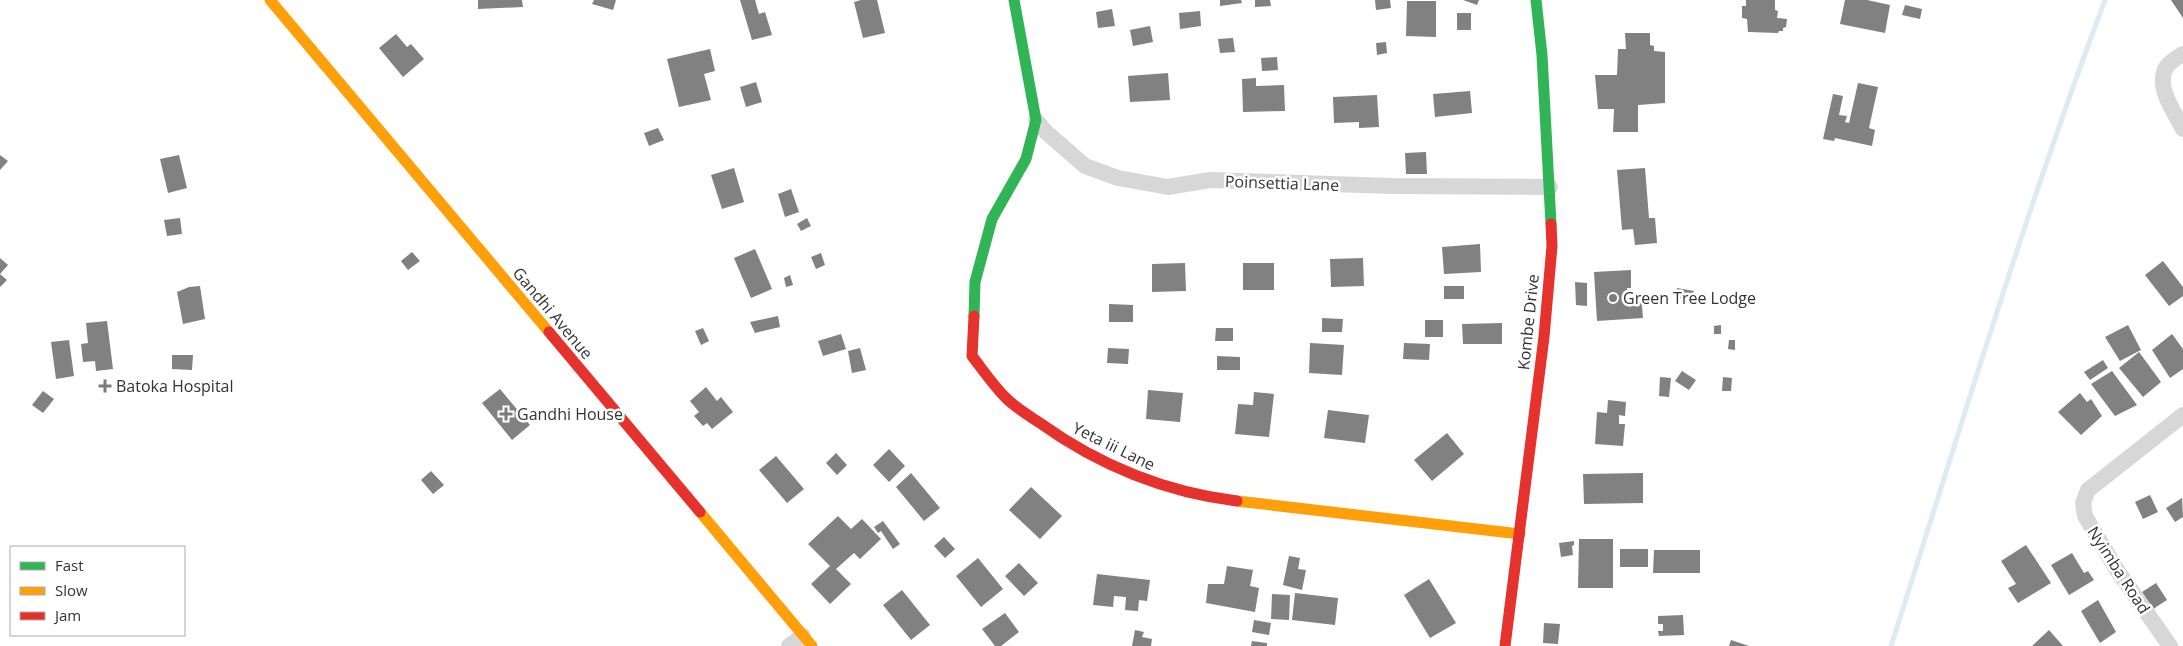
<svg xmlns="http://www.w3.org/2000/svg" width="2183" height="646" viewBox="0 0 2183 646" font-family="'Open Sans',sans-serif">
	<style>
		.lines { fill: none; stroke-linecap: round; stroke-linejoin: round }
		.stream { stroke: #ddebf3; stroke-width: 5 }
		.building { fill: #818181 }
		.street { stroke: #d7d7d7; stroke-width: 16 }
		.fast { stroke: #30b455; stroke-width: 11 }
		.slow { stroke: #ff9f0a; stroke-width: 11 }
		.jam { stroke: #e5322d; stroke-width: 11 }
		.poi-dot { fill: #7a7a7a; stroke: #fff; stroke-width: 2 }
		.labels { text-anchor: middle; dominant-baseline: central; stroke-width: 5; stroke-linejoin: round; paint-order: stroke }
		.street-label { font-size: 16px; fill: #333; stroke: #fff }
		.poi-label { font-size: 16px; fill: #333; stroke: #fff; text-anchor: start }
	</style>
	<rect width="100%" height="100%" fill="#fff"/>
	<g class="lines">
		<path class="stream" d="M1891 646C1960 430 2025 212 2105 0"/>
	</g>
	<path class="building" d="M478 0H522L523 7 478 9Z
		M594 0H616L613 10 592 4Z
		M740 0H755L759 14 765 12 772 35 752 40Z
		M861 0H877L885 33 863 38 854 2Z
		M1220 0H1241L1242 3 1220 6Z
		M1255 0H1270L1271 6 1255 7Z
		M1375 0H1390L1391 8 1376 10Z
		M1463 0H1479L1477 5Z
		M1746 0H1775V10L1778 11 1777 18 1787 19 1786 27 1783 28V31H1779L1778 33 1748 32 1747 19 1742 18V6H1746Z
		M1845 0H1867L1890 5 1885 33 1840 24Z
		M2171 0H2183V18Z
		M1407 1H1436V37L1406 36Z
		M1905 5 1922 9 1920 19 1902 15Z
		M1112 9 1115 26 1098 28 1096 12Z
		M1200 11 1201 26 1180 29 1179 13Z
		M1457 13H1471V30H1457Z
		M1150 26 1153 42 1133 46 1130 30Z
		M1625 33H1650V45L1654 46V51L1665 52V103L1638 105V132H1613L1614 109H1598L1595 75H1617L1618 49H1626Z
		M396 34 407 47 411 44 424 59 403 77 379 48Z
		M1233 38 1235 52 1220 53 1218 39Z
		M1386 42 1387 53 1377 55 1376 43Z
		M710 49 715 71 704 74 711 100 679 107 667 59Z
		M1277 57 1278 70 1262 71 1261 58Z
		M1168 73 1170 100 1130 102 1128 76Z
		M1256 78V86L1284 85 1285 111 1243 112 1242 79Z
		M756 82 762 102 746 107 740 87Z
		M1858 83 1878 87 1869 128 1875 130 1872 146 1835 138 1834 141 1823 139 1833 94 1843 96 1839 115 1847 116 1845 122 1849 123Z
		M1470 91 1472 113 1435 117 1433 94Z
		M1377 95 1379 127 1359 128V122L1334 123 1333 97Z
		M658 128 664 140 649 146 644 133Z
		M1426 152 1427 174H1406L1405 153Z
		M0 155 8 161 0 170Z
		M179 155 187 188 168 193 160 159Z
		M734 168 744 202 722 209 711 175Z
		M1645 168 1649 218H1655L1657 243 1635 245 1633 229 1622 230 1617 170Z
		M791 189 799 212 785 217 778 194Z
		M180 218 182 234 167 236 164 220Z
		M807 218 811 226 801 231 797 224Z
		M1480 244 1481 272 1444 274 1442 247Z
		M755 249 772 289 751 298 734 258Z
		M412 252 420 261 408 270 401 261Z
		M821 253 825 265 816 269 811 257Z
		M0 258 8 265 0 274Z
		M1363 258 1364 286 1331 287 1330 259Z
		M2163 261 2183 287V296L2169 306 2145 275Z
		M1185 263 1186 291 1152 292V264Z
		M1243 263H1274V290H1243Z
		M1631 270V288H1627L1628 295 1641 294 1643 318 1597 321 1594 272Z
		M0 274 7 280 0 287Z
		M790 275 793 285 786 287 784 278Z
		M1575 282 1587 283V306L1576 305Z
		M200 286 205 319 183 324 177 292 189 287Z
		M1444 286H1464V299H1444Z
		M1677 288 1694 291 1692 301 1675 297Z
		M1109 304 1133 305V322H1109Z
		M778 316 780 327 755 333 750 322Z
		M1322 318 1343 319 1342 332H1322Z
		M1425 320H1443V337H1425Z
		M107 321 113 369 96 371 95 361 83 362 81 344 88 343 86 323Z
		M1502 323V344H1463L1462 324Z
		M1721 325V334H1714V326Z
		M2128 325 2141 350 2120 361 2105 337Z
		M703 328 709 341 701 345 695 331Z
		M1216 328H1233V341H1215Z
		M841 334 846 349 823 356 818 341Z
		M2172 334 2183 349V369L2170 378 2152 350Z
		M69 340 74 376 56 379 51 342Z
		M1729 340H1735V350L1728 349Z
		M1310 343 1344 345 1342 375 1309 373Z
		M1404 343 1430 344 1429 360 1403 359Z
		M860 348 866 370 852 373 848 351Z
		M1108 348 1129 349 1128 364 1107 363Z
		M2139 352 2161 382 2143 397 2119 368Z
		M172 355H193L192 370 172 369Z
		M1217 356 1240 357V370H1217Z
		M2103 360 2108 368 2090 380 2084 372Z
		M1682 371 1696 380 1689 390 1675 381Z
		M2112 371 2137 405 2115 416 2091 384Z
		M1660 377 1671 378 1669 397 1659 396Z
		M1723 377 1732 378 1731 391H1722Z
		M706 387 717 401 721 397 733 412 712 429 707 423 703 426 694 416 699 412 690 401Z
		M500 389 530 425 512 440 482 403Z
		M1148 390 1183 393 1180 422 1146 419Z
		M43 391 54 399 43 413 32 405Z
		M1254 392 1274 394 1269 437 1235 434 1238 404 1253 405Z
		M2080 393 2087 402 2091 399 2102 416 2081 435 2058 412Z
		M1608 400 1626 402 1625 416 1619 415V424H1625L1623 446 1595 444 1597 412 1607 413Z
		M1328 410 1369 415 1365 443 1324 438Z
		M1447 433 1464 454 1432 481 1414 460Z
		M889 449 905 466 889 482 873 465Z
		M836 453 847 465 837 475 826 463Z
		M776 456 804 489 787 503 759 470Z
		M431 471 444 485 433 494 421 480Z
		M911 473 940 508 924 521 896 487Z
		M1643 473V503L1584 504 1583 474Z
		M1031 487 1062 516 1040 539 1009 510Z
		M2150 495 2158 512 2143 519 2135 502Z
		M2182 498 2183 517 2175 522 2166 508Z
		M838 516 851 529 862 519 881 539 860 559 854 553 836 569 851 584 830 604 811 584 830 566 808 544Z
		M883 521 900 544 893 549 881 531 878 533 874 527Z
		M944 537 955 549 945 558 934 546Z
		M1579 539H1613V588H1578Z
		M1574 541V545L1572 546 1573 555 1561 557 1559 543Z
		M2026 545 2051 583 2018 603 2008 588 2016 584 2001 561Z
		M1620 549H1648V567H1620Z
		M1654 550H1700V573H1653Z
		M2072 553 2084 573 2088 571 2094 580 2069 595 2051 565Z
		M1289 556 1300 558 1298 569 1306 570 1302 590 1283 585Z
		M978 558 1003 589 981 607 956 576Z
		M1019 563 1038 583 1024 596 1005 576Z
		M1227 566 1253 570 1250 586 1259 588 1255 612 1206 603 1208 584H1224Z
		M1097 574 1150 580 1147 601 1139 600 1138 611 1125 610 1126 597 1114 596 1113 607 1093 605Z
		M1429 579 1456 623 1430 638 1404 595Z
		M2156 583 2167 600 2153 609 2142 592Z
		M902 590 930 625 911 640 883 605Z
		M1295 593 1338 598 1335 625 1292 620Z
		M1272 594 1290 595 1289 620 1271 619Z
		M2098 600 2116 632 2100 643 2081 611Z
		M1005 613 1019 632 1001 646H995L982 629Z
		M1683 615 1684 635 1659 636 1658 631H1663V624H1658V616Z
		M1254 620 1271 623 1269 635 1252 632Z
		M1544 623 1560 624 1558 644 1543 643Z
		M1135 630 1144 632 1142 637 1152 639 1151 646H1132Z
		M2049 630 2063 646H2032Z
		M1731 640 1749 646H1729Z
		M1252 641 1267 643V646H1251Z"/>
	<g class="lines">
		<path class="street" d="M2183 54C2178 57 2171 61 2167 66 2154 85 2174 111 2183 129
			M1036 120 1046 132 1085 166 1118 178 1168 187 1210 180 1392 186 1550 187
			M789 646 803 636
			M2170 646 2117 570 2085 516 2083 503 2088 490 2183 415"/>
		<path class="fast" d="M1536 0 1542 55 1551 224
			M974 316 975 282 992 219 1026 159 1036 120 1014 0"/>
		<path class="slow" d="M270 0 549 332
			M1237 501 1520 534
			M700 512 812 646"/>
		<path class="jam" d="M974 316 972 356C983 370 993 385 1006 398 1016 408 1028 415 1040 423 1100 466 1164 492 1237 501
			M549 332 700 512
			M1505 646 1544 337 1552 246 1551 224"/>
	</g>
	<g class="poi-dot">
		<circle cx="1613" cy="298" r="5"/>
		<path d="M102.5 378.5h5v5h5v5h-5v5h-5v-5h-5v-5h5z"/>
		<path d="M503.5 406.5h5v5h5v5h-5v5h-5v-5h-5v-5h5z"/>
	</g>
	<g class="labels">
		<g class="street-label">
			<text transform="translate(1282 183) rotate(2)">Poinsettia Lane</text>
			<text transform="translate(553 313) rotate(50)">Gandhi Avenue</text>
			<text transform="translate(1528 322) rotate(-84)">Kombe Drive</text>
			<text transform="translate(1114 446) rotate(26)">Yeta iii Lane</text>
			<text transform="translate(2119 570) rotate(57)">Nyimba Road</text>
		</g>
		<g class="poi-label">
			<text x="1623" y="298">Green Tree Lodge</text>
			<text x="116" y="386">Batoka Hospital</text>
			<text x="517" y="414">Gandhi House</text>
		</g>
	</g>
	<rect x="10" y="546" width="175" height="90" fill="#ffffff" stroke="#adadad"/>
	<rect x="20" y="562" width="25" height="8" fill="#30b455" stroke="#adadad"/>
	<text x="55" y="571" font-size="15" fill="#333333">Fast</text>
	<rect x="20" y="587" width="25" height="8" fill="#ff9f0a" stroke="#adadad"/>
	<text x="55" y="596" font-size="15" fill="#333333">Slow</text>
	<rect x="20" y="612" width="25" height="8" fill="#e5322d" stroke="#adadad"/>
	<text x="55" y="621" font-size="15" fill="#333333">Jam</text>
</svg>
